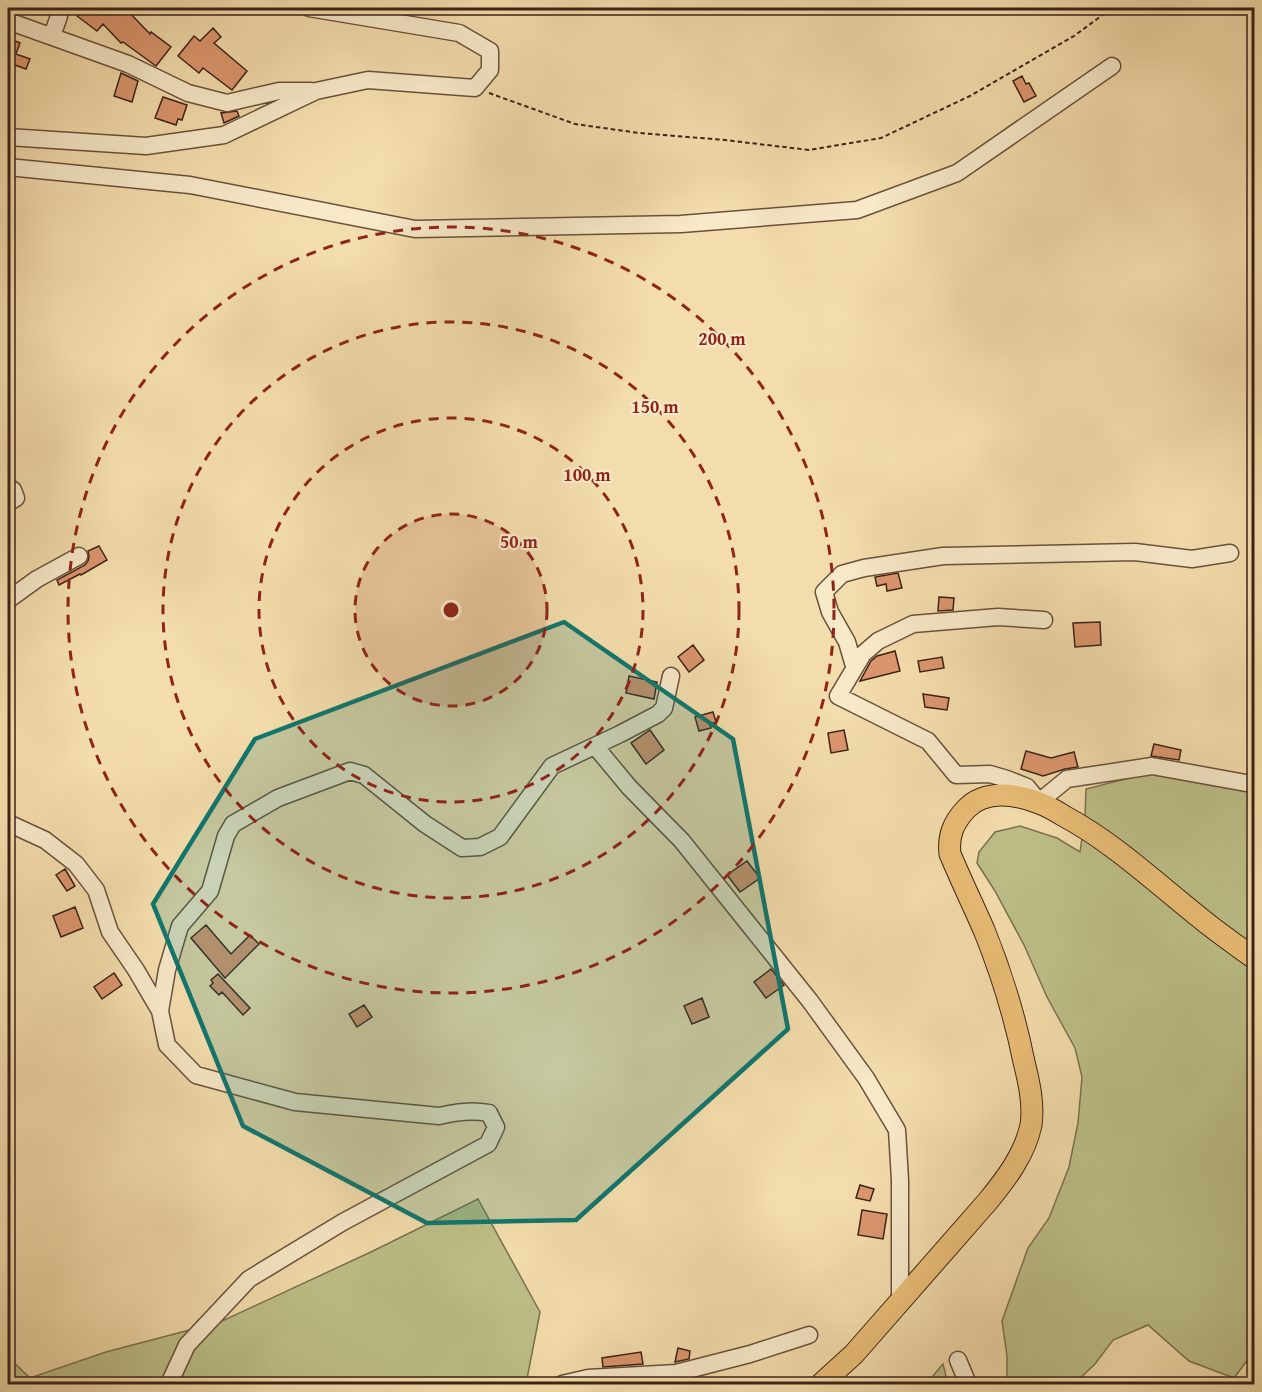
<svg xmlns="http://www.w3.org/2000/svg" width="1262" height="1392" viewBox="0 0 1262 1392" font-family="'Gentium Book Plus',serif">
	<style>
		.green { fill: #bdc088; stroke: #7c7150; stroke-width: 1.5 }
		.building { fill: #dc966d; stroke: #3b2218; stroke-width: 1.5 }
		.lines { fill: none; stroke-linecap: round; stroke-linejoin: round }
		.minor-casing { stroke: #69513d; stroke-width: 19 }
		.major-casing { stroke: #3b2218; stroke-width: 23 }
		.path { stroke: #3b2218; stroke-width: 2; stroke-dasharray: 4.5 3; stroke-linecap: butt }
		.minor { stroke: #f8e9c9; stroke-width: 16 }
		.major { stroke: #eabe76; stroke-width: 21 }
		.marked { fill: #0f766e; fill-opacity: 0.2; stroke: #0f766e; stroke-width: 4.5; stroke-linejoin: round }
		.ring { fill: none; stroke: #8f2418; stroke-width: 3; stroke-dasharray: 10 8 }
		.centre { fill: #8f2418; stroke: #f8e9c9; stroke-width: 3 }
		.ring-label { font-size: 18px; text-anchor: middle; font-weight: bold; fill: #8f2418; stroke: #f8e9c9; stroke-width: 4.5; stroke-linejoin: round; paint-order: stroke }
	</style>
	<rect width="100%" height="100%" fill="#f4ddac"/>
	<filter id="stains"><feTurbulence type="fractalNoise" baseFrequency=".00333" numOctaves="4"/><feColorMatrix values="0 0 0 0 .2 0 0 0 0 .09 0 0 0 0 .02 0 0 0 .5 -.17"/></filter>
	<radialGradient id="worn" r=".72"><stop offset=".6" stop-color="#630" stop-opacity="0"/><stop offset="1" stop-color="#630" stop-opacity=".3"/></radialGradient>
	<path class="green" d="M1152 772 1254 788V1351L1234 1378 1189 1361 1148 1325 1113 1340 1095 1364 1074 1384H1008L1007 1376V1356L1002 1321 1028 1248 1049 1218 1069 1167 1078 1123 1082 1077 1075 1048 1047 997 1024 945 995 891 977 863 979 852 995 832 1020 826 1057 838 1080 852 1085 817 1086 789Z
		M478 1199 540 1312 526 1384H8V1357L30 1378 106 1352 220 1322 373 1251Z
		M943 1364 948 1384H926Z"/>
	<path class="building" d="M84 8H111L120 15 126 9 150 34 151 32 171 47 156 66 123 42 121 43 103 24 97 31 77 16Z
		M213 28 221 37 214 43 247 71 232 90 203 68 199 73 178 56 194 36 200 41Z
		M8 38 20 43 16 54 30 59 26 69 12 64 8 74Z
		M121 73 138 81 132 102 114 96Z
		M1022 76 1026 84 1029 83 1036 96 1024 102 1013 81Z
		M163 97 187 105 182 120 178 119 176 125 155 118Z
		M237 111 239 116 224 123 221 113Z
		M99 546 107 560 81 575 80 574 59 585 57 580 85 565 88 561 89 557 88 551Z
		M898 573 902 588 887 591 886 584 877 586 875 577Z
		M939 597 954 598 953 610 938 611Z
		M1100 622 1101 645 1075 647 1073 623Z
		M693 645 704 660 689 672 678 657Z
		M895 651 900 671 860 681 871 661 877 656Z
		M942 657 944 668 920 672 918 661Z
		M629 676 657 682 654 699 626 693Z
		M923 694 949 698 947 710 925 707Z
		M713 712 716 722 710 724 711 728 699 731 695 717Z
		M650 730 664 750 646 764 631 743Z
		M844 730 848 750 831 753 828 733Z
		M1154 744 1181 750 1179 760 1151 756Z
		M1026 751 1051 758 1074 752 1078 767 1065 769 1043 776 1021 769Z
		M747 861 760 878 740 892 727 875Z
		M65 869 75 886 67 891 56 875Z
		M75 907 83 928 61 937 53 916Z
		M206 925 231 954 250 935 259 944 225 978 191 938Z
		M771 969 784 985 766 998 754 982Z
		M114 973 122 985 102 999 94 987Z
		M218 974 250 1008 243 1015 222 992 219 995 210 986 213 983 211 980Z
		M702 998 709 1017 692 1024 684 1006Z
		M364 1005 372 1017 357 1027 349 1014Z
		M860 1185 874 1189 870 1201 856 1198Z
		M862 1210 887 1214 883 1239 858 1235Z
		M678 1348 690 1351 689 1359 675 1362Z
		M641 1352 643 1364 603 1367 602 1358Z"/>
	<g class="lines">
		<g class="minor-casing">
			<path id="minor" d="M8 21 128 64 188 93 227 103 279 91H311
				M52 36 59 16 58 8
				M8 137 146 146 224 135 316 91 368 80 475 88 490 70V51L459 33 309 8
				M8 167 190 185 415 229 681 224 857 210 957 173 1112 66
				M8 487 13 490 16 498 8 503
				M8 600 37 579 79 556
				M1044 620 998 617 913 624 878 641 863 654 838 696 928 741 956 775 990 774 1007 779 1027 787 1039 802 1067 779 1152 766 1246 783H1254
				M854 666 847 642 830 612 824 592 842 574 864 568 943 556 1135 552 1192 559 1230 553
				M595 746 629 787 682 841 810 1001 866 1078 897 1130 900 1180V1302
				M8 823 45 840 76 864 96 890 110 932 136 970 160 1011 167 1045 196 1075 295 1102 439 1116C457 1112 471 1110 489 1113L496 1127 488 1144 343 1222 249 1279 187 1345 169 1384
				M160 1011 167 970 180 926 210 891 226 836 233 824 278 798 350 771 364 775 425 824 462 848 480 847 500 837 552 766 620 734 658 714 664 708 671 676
				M958 1360 968 1384
				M562 1384 588 1378 676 1373 750 1354 809 1335"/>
		</g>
		<g class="major-casing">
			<path id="major" d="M821 1384 854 1354 988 1201C1006 1179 1025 1154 1031 1125 1034 1104 1029 1082 1024 1062 1015 1017 1001 972 984 930 973 905 961 880 950 854 948 836 953 823 966 809 985 789 1016 794 1039 803 1048 806 1056 811 1064 816 1114 843 1155 882 1199 917 1217 932 1236 945 1254 958"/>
		</g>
		<path class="path" d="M489 93 575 124 639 133 725 140 809 150 881 138 970 96 1074 36 1112 8"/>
		<use href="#minor" class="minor"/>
		<use href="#major" class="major"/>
	</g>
	<path class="marked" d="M564 622 733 739 788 1029 576 1220 427 1223 243 1126 153 904 255 739Z"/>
	<circle cx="451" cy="610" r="96" fill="#8f2418" fill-opacity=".12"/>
	<g class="ring">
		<circle cx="451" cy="610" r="96"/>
		<circle cx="451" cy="610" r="192"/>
		<circle cx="451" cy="610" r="288"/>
		<circle cx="451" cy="610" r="383"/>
	</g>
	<circle cx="451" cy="610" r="9" class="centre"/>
	<g class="ring-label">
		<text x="722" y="345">200 m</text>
		<text x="655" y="413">150 m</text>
		<text x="587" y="481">100 m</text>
		<text x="519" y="548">50 m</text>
	</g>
	<rect width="1262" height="1392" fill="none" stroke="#f4ddac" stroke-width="30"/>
	<rect x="9" y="9" width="1244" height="1374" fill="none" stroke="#3b2218" stroke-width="3"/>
	<rect x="15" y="15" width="1232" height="1362" fill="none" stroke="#3b2218" stroke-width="1.5"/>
	<rect width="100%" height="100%" filter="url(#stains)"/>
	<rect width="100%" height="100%" fill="url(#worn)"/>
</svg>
